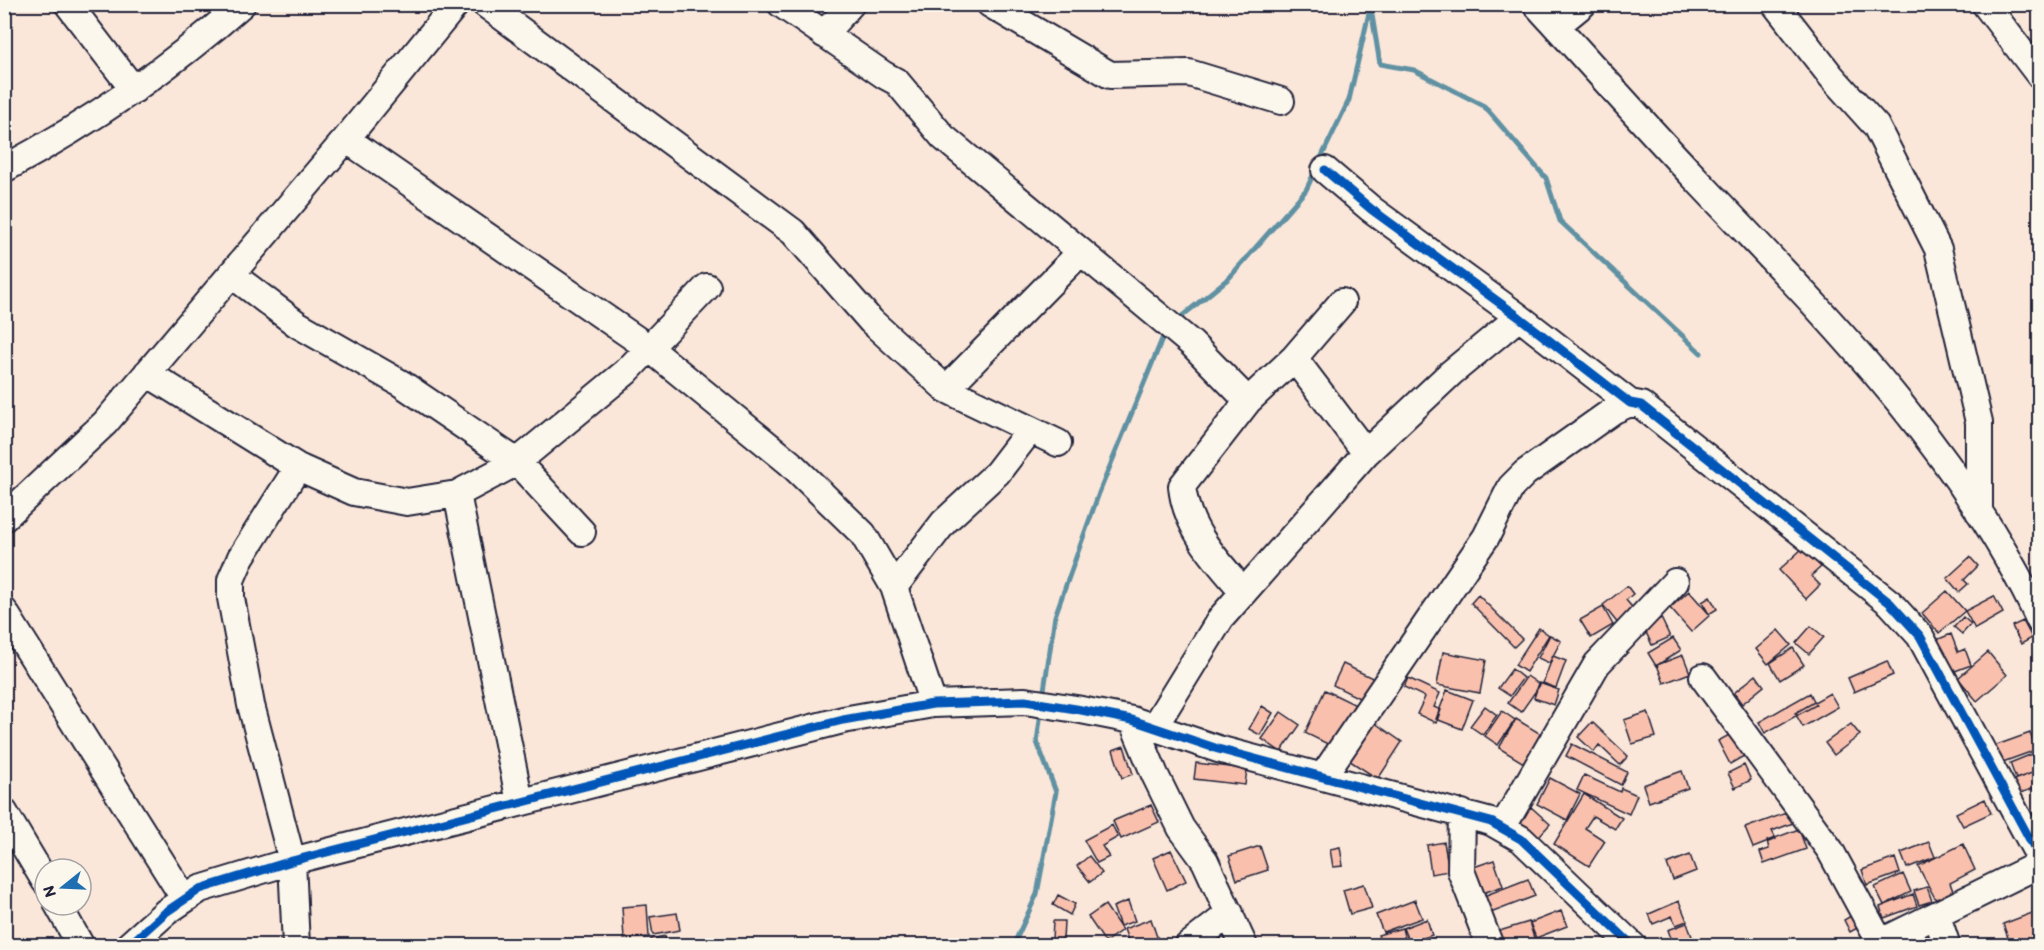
<svg xmlns="http://www.w3.org/2000/svg" width="2044" height="950" viewBox="0 0 2044 950" font-family="Itim,sans-serif">
	<style>
		.lines { fill: none; stroke-linecap: round; stroke-linejoin: round }
		.stream { stroke: #6191a3; stroke-width: 5 }
		.building { fill: #f9c1ad; stroke: #22223b; stroke-width: 1.5 }
		.minor-casing { stroke: #22223b; stroke-width: 30 }
		.minor { stroke: #fbf7ec; stroke-width: 26 }
		.cycleway-casing { stroke: #fbf7ec; stroke-width: 13 }
		.cycleway { stroke: #0057b8; stroke-width: 9 }
	</style>
	<rect width="100%" height="100%" fill="#fae7d9"/>
	<filter id="ink" filterUnits="userSpaceOnUse"><feTurbulence type="fractalNoise" baseFrequency=".0167" numOctaves="2"/><feDisplacementMap in="SourceGraphic" scale="12" xChannelSelector="R" yChannelSelector="G"/><feConvolveMatrix kernelMatrix="1 2 1 2 8 2 1 2 1" color-interpolation-filters="sRGB"/></filter>
	<g filter="url(#ink)">
		<g class="lines">
			<path class="stream" d="M1371 9 1380 64 1414 70 1484 106 1546 178 1560 221 1701 353
				M1319 162 1349 100 1371 4
				M1176 321 1229 278 1306 190 1315 171
				M1043 697 1055 616 1099 493 1165 332
				M1013 946 1037 894 1056 792 1037 742 1041 712"/>
		</g>
		<path class="building" d="M1803 548 1821 567 1811 576 1820 585 1806 599 1779 570Z
			M1970 557 1978 566 1964 580 1968 584 1959 592 1947 578Z
			M1627 586 1633 594 1626 600 1636 612 1619 625 1603 605Z
			M1689 591 1710 615 1691 632 1670 608Z
			M1947 591 1965 611 1939 633 1922 613Z
			M1947 591 1965 611 1939 633 1922 613Z
			M1478 595 1522 639 1514 647 1471 603Z
			M1994 596 2003 613 1975 629 1965 611Z
			M1994 596 2003 613 1975 629 1965 611Z
			M1710 597 1717 609 1709 614 1702 602Z
			M1603 607 1613 625 1591 638 1580 620Z
			M1963 617 1971 624 1962 634 1954 627Z
			M1963 617 1971 624 1962 634 1954 627Z
			M1661 618 1670 637 1652 645 1643 626Z
			M1661 618 1670 637 1652 645 1643 626Z
			M2023 621 2032 638 2021 644 2012 626Z
			M2023 621 2032 638 2021 644 2012 626Z
			M1811 626 1824 637 1809 654 1796 643Z
			M1539 628 1549 635 1526 672 1515 665Z
			M1778 630 1791 645 1768 664 1756 649Z
			M1951 634 1958 652 1965 649 1971 665 1947 674 1934 641Z
			M1951 634 1958 652 1965 649 1971 665 1947 674 1934 641Z
			M1550 635 1561 641 1549 663 1538 658Z
			M1673 638 1681 650 1656 666 1648 653Z
			M1673 638 1681 650 1656 666 1648 653Z
			M1793 648 1804 665 1780 680 1770 663Z
			M1793 648 1804 665 1780 680 1770 663Z
			M1443 652 1486 660 1480 693 1437 685Z
			M1443 652 1486 660 1480 693 1437 685Z
			M1988 652 2007 675 1977 701 1958 678Z
			M1683 655 1690 673 1664 683 1657 665Z
			M1683 655 1690 673 1664 683 1657 665Z
			M1553 656 1566 661 1556 688 1543 683Z
			M1887 661 1893 675 1854 692 1848 678Z
			M1887 661 1893 675 1854 692 1848 678Z
			M1343 664 1381 682 1371 704 1333 685Z
			M1512 669 1523 678 1510 696 1498 688Z
			M1512 669 1523 678 1510 696 1498 688Z
			M1756 675 1764 686 1742 704 1734 693Z
			M1527 676 1540 685 1521 712 1508 703Z
			M1527 676 1540 685 1521 712 1508 703Z
			M1408 678 1440 693 1434 707 1441 710 1436 723 1417 714 1425 697 1404 687Z
			M1408 678 1440 693 1434 707 1441 710 1436 723 1417 714 1425 697 1404 687Z
			M1539 683 1559 690 1554 705 1534 698Z
			M1325 690 1358 706 1338 749 1305 733Z
			M1447 690 1473 700 1462 729 1436 719Z
			M1810 693 1816 705 1765 733 1759 722Z
			M1810 693 1816 705 1765 733 1759 722Z
			M1830 693 1838 707 1803 727 1795 713Z
			M1262 706 1273 713 1260 735 1249 729Z
			M1262 706 1273 713 1260 735 1249 729Z
			M1485 706 1497 715 1483 735 1470 726Z
			M1502 711 1515 720 1498 745 1485 736Z
			M1281 712 1300 725 1281 752 1262 739Z
			M1281 712 1300 725 1281 752 1262 739Z
			M1648 712 1656 737 1632 744 1624 720Z
			M1516 719 1549 739 1532 768 1499 748Z
			M1516 719 1549 739 1532 768 1499 748Z
			M1592 722 1628 756 1620 765 1599 745 1594 752 1578 737Z
			M1375 723 1402 742 1378 779 1350 761Z
			M1851 724 1860 735 1834 755 1825 743Z
			M2030 733 2036 750 2000 763 1994 746Z
			M2030 733 2036 750 2000 763 1994 746Z
			M1731 734 1744 756 1730 764 1718 741Z
			M1572 744 1627 772 1621 785 1566 756Z
			M1572 744 1627 772 1621 785 1566 756Z
			M1124 746 1133 774 1122 778 1113 750Z
			M2037 752 2040 770 2016 779 2010 763Z
			M1196 763 1247 769 1245 785 1194 779Z
			M1196 763 1247 769 1245 785 1194 779Z
			M1744 765 1751 780 1735 788 1728 773Z
			M1744 765 1751 780 1735 788 1728 773Z
			M2040 770V786L2012 796 2007 782Z
			M1682 771 1688 788 1649 802 1643 785Z
			M1584 775 1620 792 1621 788 1637 795 1629 814 1577 790Z
			M1550 778 1580 794 1567 820 1537 804Z
			M1584 794 1622 818 1615 829 1593 816 1585 828 1605 841 1589 866 1554 844Z
			M1584 794 1622 818 1615 829 1593 816 1585 828 1605 841 1589 866 1554 844Z
			M1985 799 1991 813 1963 826 1956 813Z
			M1151 805 1159 822 1121 839 1113 821Z
			M1531 807 1550 824 1531 845 1512 828Z
			M1531 807 1550 824 1531 845 1512 828Z
			M1789 812 1793 823 1772 831 1776 839 1753 848 1745 828Z
			M1789 812 1793 823 1772 831 1776 839 1753 848 1745 828Z
			M1112 825 1118 837 1102 846 1109 857 1097 863 1084 840Z
			M1112 825 1118 837 1102 846 1109 857 1097 863 1084 840Z
			M1799 829 1806 849 1764 864 1760 852 1769 849 1767 841Z
			M1444 842 1449 871 1431 874 1427 845Z
			M1444 842 1449 871 1431 874 1427 845Z
			M1929 842 1935 857 1907 868 1901 853Z
			M1963 844 1975 870 1950 883 1953 891 1936 900 1918 866Z
			M1963 844 1975 870 1950 883 1953 891 1936 900 1918 866Z
			M1260 846 1268 870 1237 880 1229 856Z
			M1260 846 1268 870 1237 880 1229 856Z
			M1340 847 1343 866 1333 867 1330 849Z
			M1171 850 1186 881 1167 890 1153 858Z
			M1171 850 1186 881 1167 890 1153 858Z
			M1690 855 1696 871 1673 880 1667 864Z
			M1089 856 1102 873 1090 882 1077 866Z
			M1089 856 1102 873 1090 882 1077 866Z
			M1895 858 1900 873 1867 885 1862 870Z
			M1895 858 1900 873 1867 885 1862 870Z
			M1494 860 1503 886 1477 895 1468 869Z
			M1903 874 1911 892 1884 905 1875 887Z
			M1528 879 1535 896 1488 914 1481 897Z
			M1528 879 1535 896 1488 914 1481 897Z
			M1364 884 1372 908 1350 914 1343 890Z
			M1364 884 1372 908 1350 914 1343 890Z
			M1927 887 1932 901 1919 905 1914 891Z
			M1913 894 1917 906 1884 918 1880 907Z
			M1913 894 1917 906 1884 918 1880 907Z
			M1058 895 1075 904 1070 915 1053 905Z
			M1058 895 1075 904 1070 915 1053 905Z
			M1415 900 1422 918 1383 932 1376 915Z
			M1415 900 1422 918 1383 932 1376 915Z
			M1128 901 1135 921 1120 926 1113 907Z
			M1679 901 1687 921 1676 925 1672 916 1653 924 1649 914Z
			M1679 901 1687 921 1676 925 1672 916 1653 924 1649 914Z
			M647 905 649 937 624 939 622 907Z
			M1105 905 1122 930 1105 942 1088 917Z
			M2040 910V937L2011 946 2003 924Z
			M1561 911 1567 926 1536 938 1530 923Z
			M1561 911 1567 926 1536 938 1530 923Z
			M677 913 680 930 653 935 650 917Z
			M677 913 680 930 653 935 650 917Z
			M1854 914 1861 926 1850 932 1844 920Z
			M1854 914 1861 926 1850 932 1844 920Z
			M1151 919 1160 946H1130L1124 929Z
			M1151 919 1160 946H1130L1124 929Z
			M1427 919 1432 935 1409 943 1403 928Z
			M1053 921H1064L1063 941 1052 940Z
			M1053 921H1064L1063 941 1052 940Z
			M1529 922 1535 941 1520 946H1500L1496 932Z
			M1687 923 1694 942 1674 946 1668 930Z
			M1687 923 1694 942 1674 946 1668 930Z
			M1402 928 1406 944 1382 946 1378 935Z
			M1402 928 1406 944 1382 946 1378 935Z
			M665 936 667 946H652L651 939Z
			M1434 938 1436 946H1410V944Z
			M568 940 569 946H521V942Z
			M568 940 569 946H521V942Z"/>
		<g class="lines">
			<g class="minor-casing">
				<path id="minor" d="M68 4 134 90
					M485 4 793 232 871 321 946 389 1058 443
					M781 4 884 75 897 82 943 137 1192 344 1248 401
					M990 4 1110 75 1189 73 1281 101
					M1536 4C1590 63 1642 122 1696 179 1824 314 1961 450 2040 621
					M1775 4 1831 76 1876 126 1938 249 1979 422V512
					M1985 4 2040 76
					M1556 26 1583 4
					M824 34 851 4
					M346 139 649 348 790 463 863 534 894 587 933 704
					M4 169C89 123 169 69 242 4
					M1325 170 1371 209 1519 317 1630 403 1641 405 1890 603 1920 636 2040 858
					M231 274 297 324 402 384 517 462 582 532
					M1294 358 1366 453
					M147 373 298 467 354 492 407 502 457 494 517 462 626 372 707 287
					M946 389 1071 262
					M457 494 520 802
					M4 518 105 423 346 139 456 4
					M894 587 944 522 997 473 1030 430
					M1244 592C1217 561 1186 529 1182 486L1248 401 1294 358 1342 302
					M4 611 184 898
					M1703 677 1830 850 1880 942
					M1132 720 1155 775 1181 828 1205 861 1244 946
					M1154 727 1221 618 1366 453 1451 373 1519 317
					M1323 776 1486 537 1511 487 1525 473 1614 410 1630 403
					M4 812 45 881
					M1462 813 1461 871 1490 946
					M1502 828 1597 664 1675 582
					M58 905 81 946
					M1937 916 1947 946
					M128 946 166 912 200 889 292 861 843 720 933 704 1025 701 1076 709 1132 720 1218 749 1491 822 1521 839 1633 946
					M296 946 292 861 251 705 231 598V580L241 557 298 467
					M1188 946 1230 913
					M1873 946 2040 864"/>
			</g>
			<use href="#minor" class="minor"/>
			<g class="cycleway-casing">
				<path id="cycleway" d="M1325 170 1371 209 1519 317 1630 403 1641 405 1890 603 1920 636 2040 858
					M128 946 166 912 200 889 292 861 843 720 933 704 1025 701 1076 709 1132 720 1218 749 1491 822 1521 839 1633 946"/>
			</g>
			<use href="#cycleway" class="cycleway"/>
		</g>
	</g>
	<rect width="2044" height="950" fill="none" stroke="#fbf7ec" stroke-width="24"/>
	<rect x="12" y="12" width="2020" height="926" fill="none" stroke="#22223b" stroke-width="2" filter="url(#ink)"/>
	<g transform="translate(63 887) rotate(252)"><circle r="28" fill="#fbf7ec" stroke="#a4a2a5" stroke-width="1.5"/>
	<path d="M0-4.5L10 22L0 15L-10 22Z" fill="#1f6fb2"/>
	<text y="-9" font-size="16" font-weight="bold" text-anchor="middle" fill="#22223b">N</text>
	</g>
</svg>
